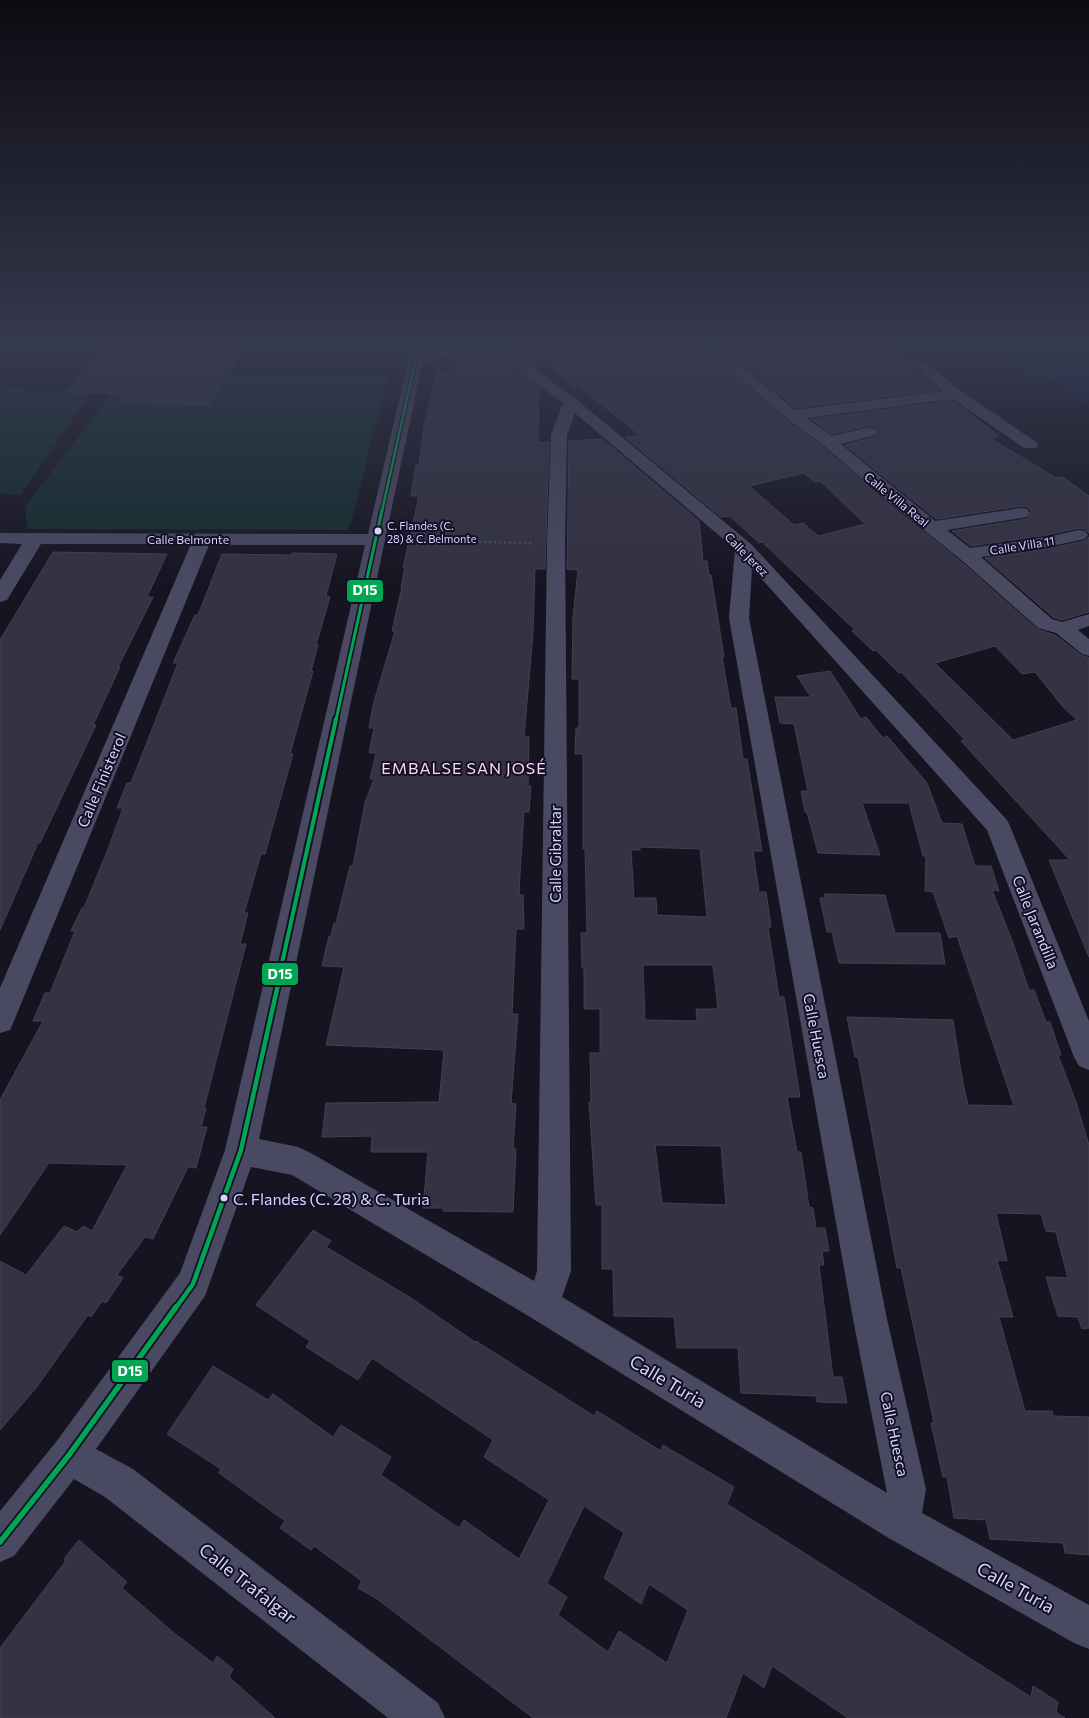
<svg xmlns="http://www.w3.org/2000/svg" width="1089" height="1718" viewBox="0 0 1089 1718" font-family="Commissioner,sans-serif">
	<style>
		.green { fill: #132c2d }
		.water { fill: #0d2144 }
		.building { fill: #343243; stroke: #433f54; fill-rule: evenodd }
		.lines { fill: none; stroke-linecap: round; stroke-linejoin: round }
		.path { stroke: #44505f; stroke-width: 2.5; stroke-dasharray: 2 3; stroke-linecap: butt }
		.minor { fill: #4a4962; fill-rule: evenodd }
		.bus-1-far4-casing { stroke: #130f26; stroke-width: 5 }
		.bus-1-far3-casing { stroke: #130f26; stroke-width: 6 }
		.bus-1-far2-casing { stroke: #130f26; stroke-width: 8 }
		.bus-1-far1-casing { stroke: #130f26; stroke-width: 8 }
		.bus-1-casing { stroke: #130f26; stroke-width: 9 }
		.bus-1-far4 { stroke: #00a651; stroke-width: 2.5 }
		.bus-1-far3 { stroke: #00a651; stroke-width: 3 }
		.bus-1-far2 { stroke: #00a651; stroke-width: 4 }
		.bus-1-far1 { stroke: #00a651; stroke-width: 4.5 }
		.bus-1 { stroke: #00a651; stroke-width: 5.5 }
		.bus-dot { fill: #d9d4ff; stroke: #130f26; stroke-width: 2 }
		.labels { text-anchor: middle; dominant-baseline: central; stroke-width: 4; stroke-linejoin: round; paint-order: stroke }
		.far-bus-label { font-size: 11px; fill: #d9d4ff; stroke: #130f26; text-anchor: start }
		.far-street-label { font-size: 12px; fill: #d9d4ff; stroke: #130f26 }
		.street-label { font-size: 15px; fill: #d9d4ff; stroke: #130f26 }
		.neighbourhood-label { font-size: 16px; letter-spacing: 1px; fill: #ffd6f0; stroke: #130f26 }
		.near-bus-label { font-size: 16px; fill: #d9d4ff; stroke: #130f26; text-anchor: start }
		.near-street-label { font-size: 18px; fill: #d9d4ff; stroke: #130f26 }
		.line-badge { stroke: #130f26; stroke-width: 2 }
		.badge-label { font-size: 14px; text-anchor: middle; font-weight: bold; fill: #fff }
	</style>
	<rect width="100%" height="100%" fill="#161421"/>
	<path class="green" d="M137 372 389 373 349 530 27 529 25 507 109 396Z
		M0 386 55 393 89 395 21 495 0 494Z"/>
	<path class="water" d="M997 344H1089V401L1079 403C1071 395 1063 384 1053 380 1037 374 1024 378 1008 366L1012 363Z"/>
	<path class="building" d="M101 344H158L156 346 245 347 208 405 119 402 125 394 66 393Z
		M524 344H698L785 419 822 446 890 505 958 559 1037 629 1055 635 1081 655 1089 658V957L1049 860H1070L961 741 965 740 901 672 899 673 876 650 873 651 852 631 855 630 762 542 759 543 730 516 721 517 625 437 640 436 629 426 578 386 574 387 540 360 539 370 510 348 528 347ZM804 473 815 482 820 481 865 524 818 536 803 523 794 525 749 486ZM995 646 1022 674 1035 672 1063 707 1077 720 1013 740 935 663Z
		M717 344H887L906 359V362L938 390 796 408Z
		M468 355 497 357 539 387 538 443 549 442 545 569H535L533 632 524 737H529L528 786H531L529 812H524L521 857 519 895H523L524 929H516L512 1014H518L511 1103 516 1104 513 1149H516L513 1212 443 1211V1208H423L428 1152H371L372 1136 322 1137 326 1103 439 1102 444 1050 326 1045 344 967 322 966 329 936H331L334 923H336L350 866H353L365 803 374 779H370L376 753H369L374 728H369L373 705 395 631H392L402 587H401L405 568H403L419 496H411L416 465H419L424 426 437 372H453L448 357Z
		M953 401 999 436 990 438 1056 478 1063 477 1089 496V533L1085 529 1079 528 1047 535 971 546 952 531 1027 519 1032 512 1027 507 1021 506 936 519 845 445 876 437 880 433 878 428 870 425 832 434 811 419Z
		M602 439 699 521 703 561H707L709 575H711L724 657H722L731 708H736L743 759H747L762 851H753L759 892H766L771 927H768L779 997H784L800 1097H787L797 1152H801L809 1207 813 1208 816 1228H825L829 1251H822L824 1265H819L833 1377H842L847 1403 817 1402 816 1396 741 1393 738 1348H677L674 1317 614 1316 613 1269H602V1205H596L589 1102H591L590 1053H600V1009H584V968H582L581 933H587L585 849H583V754H575L576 728H579V679H572L573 617 578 570 567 569 569 441ZM640 847 700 849 707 917 657 915 656 898H634L631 850H640ZM643 965H713L718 1009H696L697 1021 645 1020ZM655 1145 721 1146 726 1205 662 1203Z
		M1089 537V612L1062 620 1053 617 985 558 1047 549 1085 541Z
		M53 552 167 554 147 597H153L118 667H120L93 725H96L40 843H38L0 930V640Z
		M292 553 337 554 326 596 330 597 316 645H318L311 671H313L290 754H293L265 854H261L244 913H248L240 944H246L204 1108H206L201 1127H207L196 1168 188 1167 153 1239 145 1237 117 1275 123 1278 106 1303 102 1301 91 1317 88 1315 36 1388 0 1430V1261L26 1275 64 1226 77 1232 83 1226 92 1231 127 1165 49 1163 0 1235V1100L43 1021H33L45 993H50L75 931H71L82 908H84L108 849 123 808H117L127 783H131L178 663H173L195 615H198L222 554 291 555Z
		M830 671 861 719 866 717 883 738 887 736 927 783 942 823 962 824 975 866H991L999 891 992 890 1013 943 1029 990H1034L1046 1022H1050L1061 1055H1058L1076 1102 1089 1145V1328L1082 1329 1078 1317 1058 1316 1046 1277 1068 1278 1056 1232 1046 1231 1041 1214 996 1213 1007 1261 997 1260 1013 1317H999L1025 1411H1052L1053 1416 1089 1417V1555L1065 1553 1063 1543 990 1539 986 1520 954 1518 947 1477H943L931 1423H934L901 1268H897L858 1057H855L847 1017 953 1020 963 1084 968 1105 1014 1106 957 936 949 938 933 892 925 891 926 856H923L909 803H862L880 855 818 853 807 812H805L801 791H808L794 724 780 723 775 697H811L797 676Z
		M824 894 885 895 895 933H940L945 964 839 963 832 932H827L820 898H825Z
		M313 1230 331 1241 326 1247 411 1298 475 1342 476 1341 594 1416 597 1411 661 1451 663 1445 734 1487 727 1504 1031 1697 1033 1686 1058 1702 1056 1712 1065 1718H848L772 1666 764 1688 743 1673 726 1718H533L377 1599 358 1588 362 1581 314 1546 311 1550 280 1528 285 1521 219 1473 221 1469 167 1434 213 1366 268 1400 273 1394 333 1437 341 1425 391 1457 381 1475 459 1528 464 1520 519 1559 549 1500 484 1457 493 1440 372 1358 358 1380 306 1347 310 1341 256 1305ZM584 1506 624 1533 604 1578 641 1604 649 1584 688 1610 667 1663 619 1631 608 1652 558 1615 567 1597 547 1583Z
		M79 1540 127 1582 122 1588 174 1633 213 1663 217 1656 233 1669 229 1677 275 1718H0V1648L65 1562 64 1559Z"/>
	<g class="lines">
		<path class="path" d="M399 540 533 543"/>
		<path class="minor" d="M412 344H426L424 353 458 345 501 344 576 399 751 544 1007 820 1010 826 1089 1021V1070L1079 1066 1074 1057 987 830 752 568 749 618 887 1319 926 1489 922 1513 1089 1605V1649L1074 1643 887 1537 530 1317 292 1175 251 1167 205 1296 96 1449 133 1469 438 1703 445 1718H388L105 1497 74 1479 14 1556 0 1562V1511L56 1442 180 1273 225 1150 365 545H209L14 1021 10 1030 0 1033V988L191 544H41L7 600 0 602V580L22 544 0 543V533L368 534ZM468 353 498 355 563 403 551 435 547 544 537 1271 534 1281 309 1152 298 1147 259 1139 422 364 449 355ZM575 413 735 549 729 618 853 1319 887 1493 562 1297 571 1271 565 544 567 435Z
			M700 344H715L795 410 943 391 907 361 909 358H919L961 391 1036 442 1038 445 1036 448H1024L953 399 806 418 832 436 870 427 876 429 878 432 876 435 841 444 935 521 1021 508 1027 509 1030 513 1027 517 1021 518 947 530 970 548 1047 537 1079 530 1085 531 1088 535 1085 539 1047 547 981 557 1052 619 1062 622 1089 614V626L1078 630 1089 639V656L1082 654 1056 633 1038 628 959 558 891 504 823 445 786 418Z"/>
		<g class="bus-1-far4-casing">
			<path id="bus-1-far4" d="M382 511 419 344"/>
		</g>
		<g class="bus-1-far3-casing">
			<path id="bus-1-far3" d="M336 720 382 510"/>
		</g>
		<g class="bus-1-far2-casing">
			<path id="bus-1-far2" d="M278 981 336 719"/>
		</g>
		<g class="bus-1-far1-casing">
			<path id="bus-1-far1" d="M175 1309 193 1284 241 1150 279 980"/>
		</g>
		<g class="bus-1-casing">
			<path id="bus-1" d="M0 1542 69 1455 176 1307"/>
		</g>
		<use href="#bus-1-far4" class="bus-1-far4"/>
		<use href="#bus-1-far3" class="bus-1-far3"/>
		<use href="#bus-1-far2" class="bus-1-far2"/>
		<use href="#bus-1-far1" class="bus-1-far1"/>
		<use href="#bus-1" class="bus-1"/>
	</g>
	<linearGradient id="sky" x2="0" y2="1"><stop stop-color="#0c0b12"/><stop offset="0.59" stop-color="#363a4e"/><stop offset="1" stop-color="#363a4e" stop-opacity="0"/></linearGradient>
	<rect width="1089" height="584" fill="url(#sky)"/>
	<g class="bus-dot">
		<circle cx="378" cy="531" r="4.5"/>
		<circle cx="224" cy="1198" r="4.5"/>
	</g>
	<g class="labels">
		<g class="far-bus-label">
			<text x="387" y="525">C. Flandes (C.<tspan x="387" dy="13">28) &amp; C. Belmonte</tspan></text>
		</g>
		<g class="far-street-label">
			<text transform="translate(897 499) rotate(39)">Calle Villa Real</text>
			<text x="188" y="539">Calle Belmonte</text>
			<text transform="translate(1022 545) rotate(-9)">Calle Villa 11</text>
			<text transform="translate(747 554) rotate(45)">Calle Jerez</text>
		</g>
		<g class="street-label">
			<text transform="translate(101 780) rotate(-67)">Calle Finisterol</text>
			<text transform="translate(555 854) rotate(-90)">Calle Gibraltar</text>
			<text transform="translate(1036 922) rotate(68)">Calle Jarandilla</text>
			<text transform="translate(817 1036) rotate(79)">Calle Huesca</text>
			<text transform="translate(895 1434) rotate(78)">Calle Huesca</text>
		</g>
		<g class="neighbourhood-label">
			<text x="464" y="767">EMBALSE SAN JOSÉ</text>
		</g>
		<g class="near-bus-label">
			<text x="233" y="1198">C. Flandes (C. 28) &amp; C. Turia</text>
		</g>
		<g class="near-street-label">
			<text transform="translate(668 1381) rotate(31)">Calle Turia</text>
			<text transform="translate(248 1583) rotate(38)">Calle Trafalgar</text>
			<text transform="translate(1016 1587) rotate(29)">Calle Turia</text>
		</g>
	</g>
	<g class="line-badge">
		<rect x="346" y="579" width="38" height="24" rx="5" fill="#00a651"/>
		<rect x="261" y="962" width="38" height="24" rx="5" fill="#00a651"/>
		<rect x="111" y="1359" width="38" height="24" rx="5" fill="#00a651"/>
	</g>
	<g class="badge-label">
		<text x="365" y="595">D15</text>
		<text x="280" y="979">D15</text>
		<text x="130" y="1376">D15</text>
	</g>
</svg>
